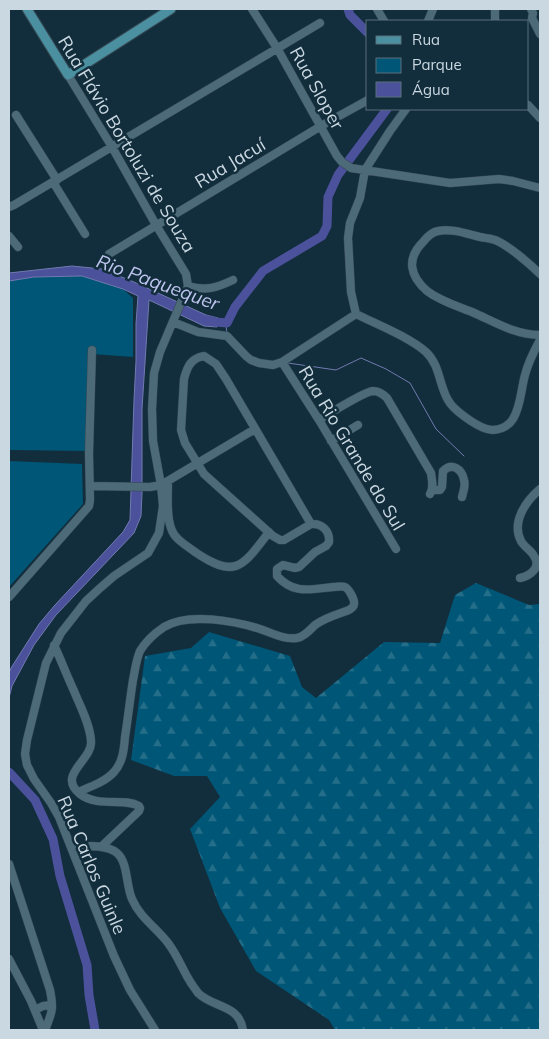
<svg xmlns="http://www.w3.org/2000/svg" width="549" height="1039" viewBox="0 0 549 1039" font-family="Mulish,sans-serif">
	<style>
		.green { fill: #005676 }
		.forest { fill: url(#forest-firs) }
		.water { fill: #4b529b; stroke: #717ab0 }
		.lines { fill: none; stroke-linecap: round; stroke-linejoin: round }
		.stream { stroke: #717ab0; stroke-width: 1 }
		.river { stroke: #4b529b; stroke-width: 9 }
		.minor-casing { stroke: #344854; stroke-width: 9 }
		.major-casing { stroke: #344854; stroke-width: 11 }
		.minor { stroke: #4d6a79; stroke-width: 8 }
		.major { stroke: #4b90a0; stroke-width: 9 }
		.labels { text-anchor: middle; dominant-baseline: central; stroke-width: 5; stroke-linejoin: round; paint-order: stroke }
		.street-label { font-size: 18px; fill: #c9d8e1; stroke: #122d3b }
		.water-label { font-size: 19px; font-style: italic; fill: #bdc4ee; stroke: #122d3b }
	</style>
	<defs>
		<pattern id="forest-firs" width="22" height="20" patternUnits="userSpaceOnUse" patternTransform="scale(1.25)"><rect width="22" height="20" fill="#005676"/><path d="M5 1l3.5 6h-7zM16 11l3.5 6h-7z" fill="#246e89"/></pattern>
	</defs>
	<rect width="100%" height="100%" fill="#122d3b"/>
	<path class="green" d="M82 276 123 289 133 298V357L92 354 89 451 9 450V281L34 277Z
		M9 461 82 464 83 504 9 587Z"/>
	<path class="forest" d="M476 583 529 605 540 604V1030H335L329 1020 256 971 220 908 190 829 220 797 207 776H174L131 760 145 656 191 648 209 632 290 656 302 687 316 698 384 642 440 643 455 595Z"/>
	<path class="water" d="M72 266 102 269 134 282 206 315 218 318 217 327 204 326 149 300 142 409V493L141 516 134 533 56 615 34 645 12 686 9 698V673L11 668 39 624 55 605 123 532 130 520 134 400 136 361V324L138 296 123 289 82 276 34 277 9 281V273Z"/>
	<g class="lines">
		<path class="stream" d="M227 333 226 326 227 323
			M288 363 336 370 361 358 386 369 410 383 436 429 464 456"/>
		<path class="river" d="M348 9 350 15 368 33
			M207 320 216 322 227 323 235 307 263 271 322 236 327 226 328 197 338 175 387 109
			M9 772 35 800 53 839 60 876 87 965 89 995 95 1030"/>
		<g class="minor-casing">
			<path id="minor" d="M252 9 277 48 337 156 342 162 351 168 450 183 499 179 513 181 540 188
				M377 9 384 21
				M495 9V21
				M531 9 533 13 532 18 540 34
				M428 21 433 9
				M68 75 112 147 156 225 186 274 188 286 160 352 154 373 152 409 153 441 161 485 163 506 159 533 148 553 114 576 99 589 86 601 61 633 46 663 27 740 25 754 27 765 34 779 51 803 59 817 114 956 130 990 155 1030
				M528 105 540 118
				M406 109 390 131 365 170 360 198 350 223 348 238 351 292 356 314C378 325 409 337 426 352 440 365 439 385 448 400 453 410 476 426 487 429 497 432 508 427 513 419 521 406 521 389 525 375 528 363 534 351 540 340
				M16 115 57 180
				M53 182 85 234
				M9 207 14 205 320 23
				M9 236 18 247
				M109 254 321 126 368 100
				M540 274C530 264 508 245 495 240 490 238 484 238 480 237 467 234 452 228 438 231 432 232 427 237 423 242 406 259 410 276 427 291 440 301 457 306 472 312 495 322 515 335 540 335
				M188 286C207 291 216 288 233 280
				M173 322 198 332 227 336 246 356 251 360 259 363 273 365 282 362 356 314
				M204 356 216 364 226 379 311 524 284 540H280L273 536 204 474 185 443 181 430 184 379C187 367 191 358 204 356Z
				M282 362 319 420 396 549
				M319 420C329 414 363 392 373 391 379 391 383 394 387 398L431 473C432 480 434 488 430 494
				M331 441 358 425
				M168 482C168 496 166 514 171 528 174 539 186 545 195 552 236 580 243 566 269 532
				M90 486 150 487 161 485 255 429
				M432 490H440L442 487 443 471C452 462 462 469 464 480 466 486 463 492 462 497
				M520 578C530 576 542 567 534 556 531 550 524 547 521 541 511 522 526 501 540 489
				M9 597 89 506 90 500 89 453 92 350
				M54 645C61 660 67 676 74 691 80 706 90 724 91 741 93 760 56 775 80 794 98 808 124 797 139 806L140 808 139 811 101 847
				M78 792C90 787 105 782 114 772 123 762 124 749 125 737 128 718 130 699 133 680 135 671 136 660 140 651 146 641 155 633 164 627 188 612 235 621 260 629 272 633 285 640 297 638 304 637 310 630 315 625 324 618 338 614 349 610 352 608 354 607 354 604 355 600 349 589 345 587 342 586 336 587 333 587 311 589 294 595 277 576V569L283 565 295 568 299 567 315 552 326 546 329 542C330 531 322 523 311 524
				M72 847C84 846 107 844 117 853 128 862 126 886 132 899 140 918 157 928 168 943 178 956 183 971 191 983 193 986 196 990 198 993 213 1008 239 1004 243 1030
				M9 864 50 990C54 1010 52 1012 45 1030
				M9 959 31 1001 43 1030
				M35 1010 43 1006 52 1005"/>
		</g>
		<g class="major-casing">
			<path id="major" d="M27 9 68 75 171 9"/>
		</g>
		<use href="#minor" class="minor"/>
		<use href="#major" class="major"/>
	</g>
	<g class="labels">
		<g class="street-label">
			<text transform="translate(317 88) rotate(61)">Rua Sloper</text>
			<text transform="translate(127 144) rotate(59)">Rua Flávio Bortoluzi de Souza</text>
			<text transform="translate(230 163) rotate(-31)">Rua Jacuí</text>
			<text transform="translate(352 448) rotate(59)">Rua Rio Grande do Sul</text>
			<text transform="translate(92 865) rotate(67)">Rua Carlos Guinle</text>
		</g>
		<g class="water-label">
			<text transform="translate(158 282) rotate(20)">Rio Paquequer</text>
		</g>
	</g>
	<rect width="549" height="1039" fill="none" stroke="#c9d8e1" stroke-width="20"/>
	<rect x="366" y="20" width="162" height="90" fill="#122d3b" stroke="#5b717d"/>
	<rect x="376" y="36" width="25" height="8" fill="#4b90a0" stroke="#5b717d"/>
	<text x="412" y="45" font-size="15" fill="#c9d8e1">Rua</text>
	<rect x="376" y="58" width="25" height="15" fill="#005676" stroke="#5b717d"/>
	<text x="412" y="70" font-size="15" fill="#c9d8e1">Parque</text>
	<rect x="376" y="82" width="25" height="15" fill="#4b529b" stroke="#5b717d"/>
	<text x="412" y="95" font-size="15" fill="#c9d8e1">Água</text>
</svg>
